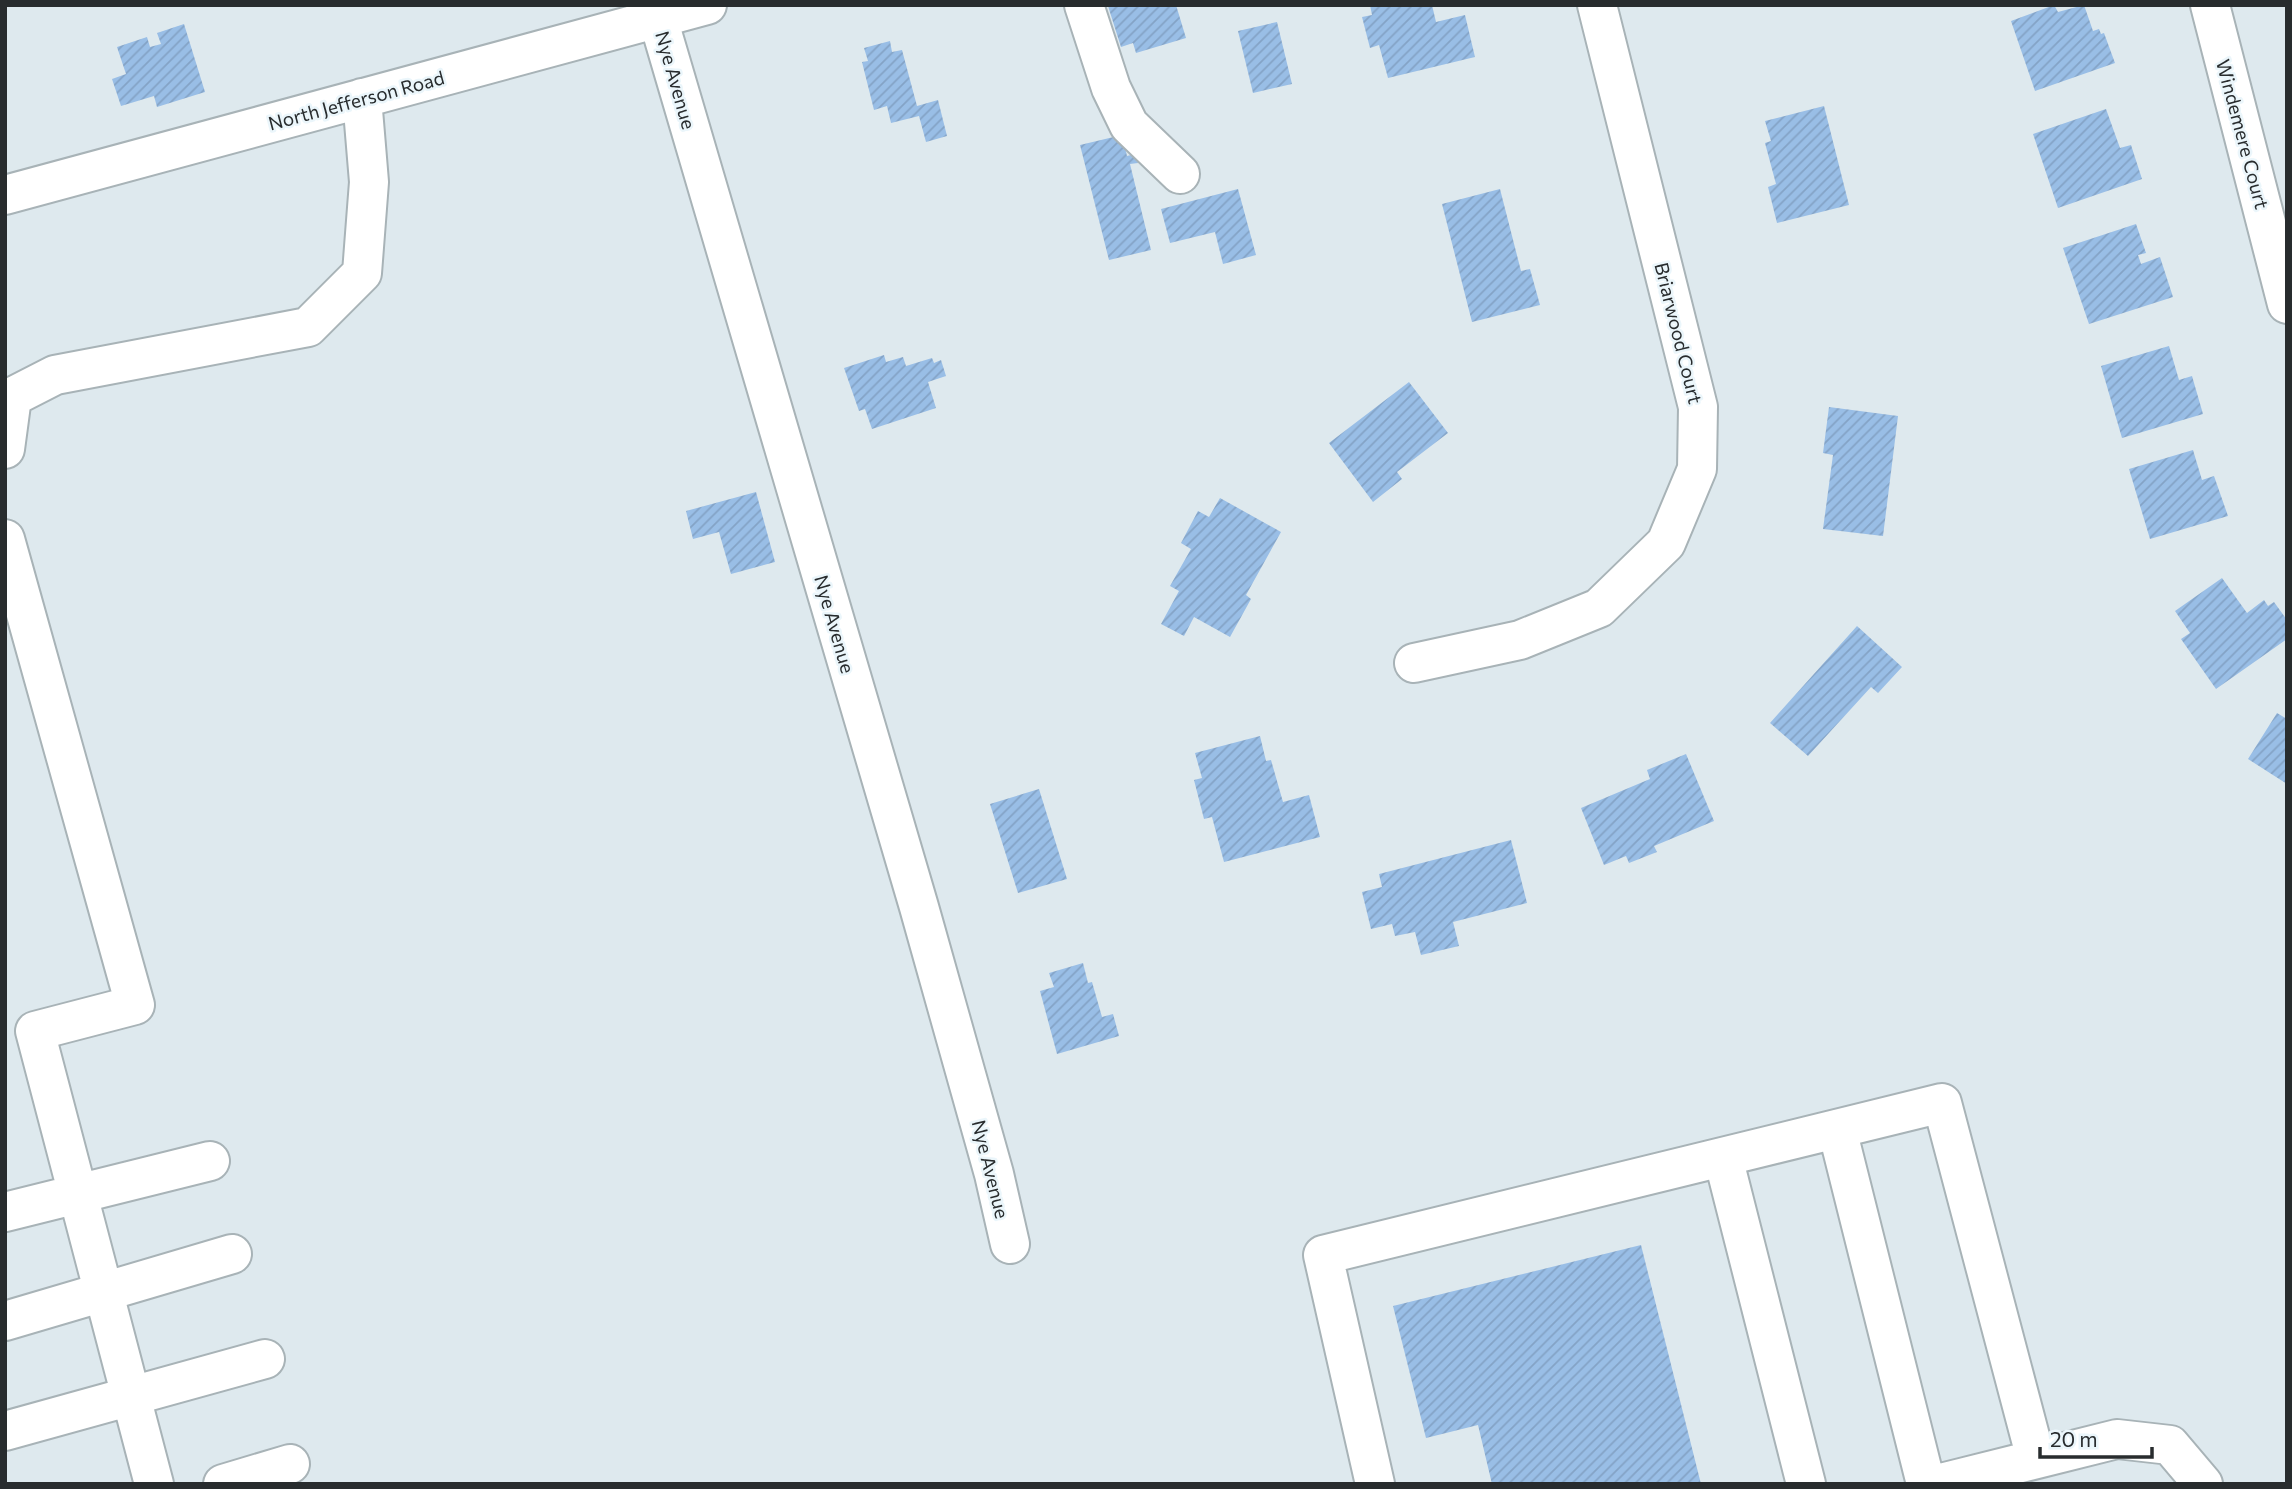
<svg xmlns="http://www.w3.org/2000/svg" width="2292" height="1489" viewBox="0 0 2292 1489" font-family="Commissioner,sans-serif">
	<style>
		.building { fill: url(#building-hatch) }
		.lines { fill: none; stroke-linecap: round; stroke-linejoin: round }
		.minor-casing { stroke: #a8b3b7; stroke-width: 42 }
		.minor { stroke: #fff; stroke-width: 38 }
		.labels { text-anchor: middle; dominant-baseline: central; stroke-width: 5; stroke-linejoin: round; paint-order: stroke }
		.street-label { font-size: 19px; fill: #282c2e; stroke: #ebf6fb }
	</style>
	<defs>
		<pattern id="building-hatch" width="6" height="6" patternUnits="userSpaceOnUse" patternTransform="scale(1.75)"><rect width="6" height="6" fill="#99bee6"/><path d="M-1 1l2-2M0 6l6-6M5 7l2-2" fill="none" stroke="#84a3c6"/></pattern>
	</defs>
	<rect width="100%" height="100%" fill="#dee9ee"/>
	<path class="building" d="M1176 5 1186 38 1136 53 1133 43 1121 47 1108 6Z
		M1370 5H1432L1436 22 1465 15 1475 57 1388 78 1379 45 1370 48 1362 17 1372 15Z
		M2054 5 2058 12 2084 5 2093 31 2099 29 2101 34 2104 33 2115 63 2035 91 2011 21Z
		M1277 22 1292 84 1253 93 1238 31Z
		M184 24 205 92 157 107 154 96 121 106 112 79 126 74 117 47 147 37 150 47 161 44 157 33Z
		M890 41 892 52 902 50 917 106 938 100 947 136 926 142 919 116 891 123 887 106 874 110 862 62 868 61 864 48Z
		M1824 106 1849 205 1777 223 1768 187 1776 184 1765 143 1771 141 1765 121Z
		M2106 109 2120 148 2131 145 2142 179 2058 208 2033 134Z
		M1122 135 1127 156 1135 154 1138 163 1130 164 1151 250 1109 260 1080 145Z
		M1238 189 1256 255 1223 264 1215 232 1170 243 1161 209Z
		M1500 189 1521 271 1530 269 1540 305 1472 322 1442 204Z
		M2136 224 2146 253 2138 255 2141 264 2160 257 2173 297 2089 324 2063 248Z
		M2169 346 2179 380 2192 376 2203 414 2122 438 2101 366Z
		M884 355 886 362 903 357 906 366 932 358 934 363 941 360 946 376 928 382 936 408 872 429 865 409 859 411 844 368Z
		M1409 382 1448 433 1397 472 1402 479 1373 502 1329 443Z
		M1829 407 1898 416 1883 536 1823 529 1833 455 1823 453Z
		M2193 450 2202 480 2214 476 2228 516 2150 539 2129 469Z
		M756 492 775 562 731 574 719 532 693 539 686 511Z
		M1220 498 1281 532 1246 595 1251 599 1230 637 1194 617 1184 636 1161 624 1179 591 1170 586 1191 549 1181 543 1198 511 1209 517Z
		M2222 578 2247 613 2264 600 2268 606 2274 602 2287 620V639L2216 689 2181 639 2190 633 2175 611Z
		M1857 626 1902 667 1878 693 1871 687 1808 756 1770 723Z
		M2277 713 2287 719V784L2248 759Z
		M1260 736 1266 761 1271 760 1283 802 1309 795 1320 837 1224 862 1212 817 1204 819 1194 780 1202 778 1195 753Z
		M1686 754 1714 821 1654 846 1657 852 1629 863 1626 856 1604 865 1581 808 1650 779 1647 770Z
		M1039 789 1067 879 1018 893 990 804Z
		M1511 840 1527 903 1453 922 1459 946 1421 955 1415 932 1395 936 1392 924 1371 929 1362 892 1382 887 1379 874Z
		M1083 963 1088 983 1092 982 1102 1017 1113 1014 1119 1036 1057 1054 1040 991 1054 987 1049 973Z
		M1641 1245 1701 1484H1492L1478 1425 1426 1438 1393 1306Z"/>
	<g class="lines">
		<g class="minor-casing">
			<path id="minor" d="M654 5 919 907 994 1174 1010 1244
				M1084 5 1111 88 1129 125 1180 174
				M2210 5 2287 304
				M5 195 707 5
				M5 449 12 397 55 375 308 327 362 273 369 182 362 98
				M5 539 135 1005 35 1031 154 1484
				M1414 663 1520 640 1599 608 1666 543 1697 469 1698 407 1597 5
				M1837 1129 1926 1484
				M1723 1157 1806 1484
				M5 1212 210 1161
				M5 1321 232 1254
				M5 1431 265 1359
				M223 1484 290 1464
				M1375 1484 1323 1255 1942 1103 2036 1459
				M1937 1484 2117 1439 2170 1445 2203 1484"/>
		</g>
		<use href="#minor" class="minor"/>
	</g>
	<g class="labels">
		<g class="street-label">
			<text transform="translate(676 80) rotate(74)">Nye Avenue</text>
			<text transform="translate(356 100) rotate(-15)">North Jefferson Road</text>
			<text transform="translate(2243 134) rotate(75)">Windemere Court</text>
			<text transform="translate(1679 333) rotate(76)">Briarwood Court</text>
			<text transform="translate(835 624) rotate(74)">Nye Avenue</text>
			<text transform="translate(991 1169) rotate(76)">Nye Avenue</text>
		</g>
	</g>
	<rect width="2292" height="1489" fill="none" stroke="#282c2e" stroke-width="14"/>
	<path d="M2040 1447v10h112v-10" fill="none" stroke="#282c2e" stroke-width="3.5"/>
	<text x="2050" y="1447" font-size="21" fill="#282c2e" stroke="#ebf6fb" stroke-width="5" paint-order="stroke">20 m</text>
</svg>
